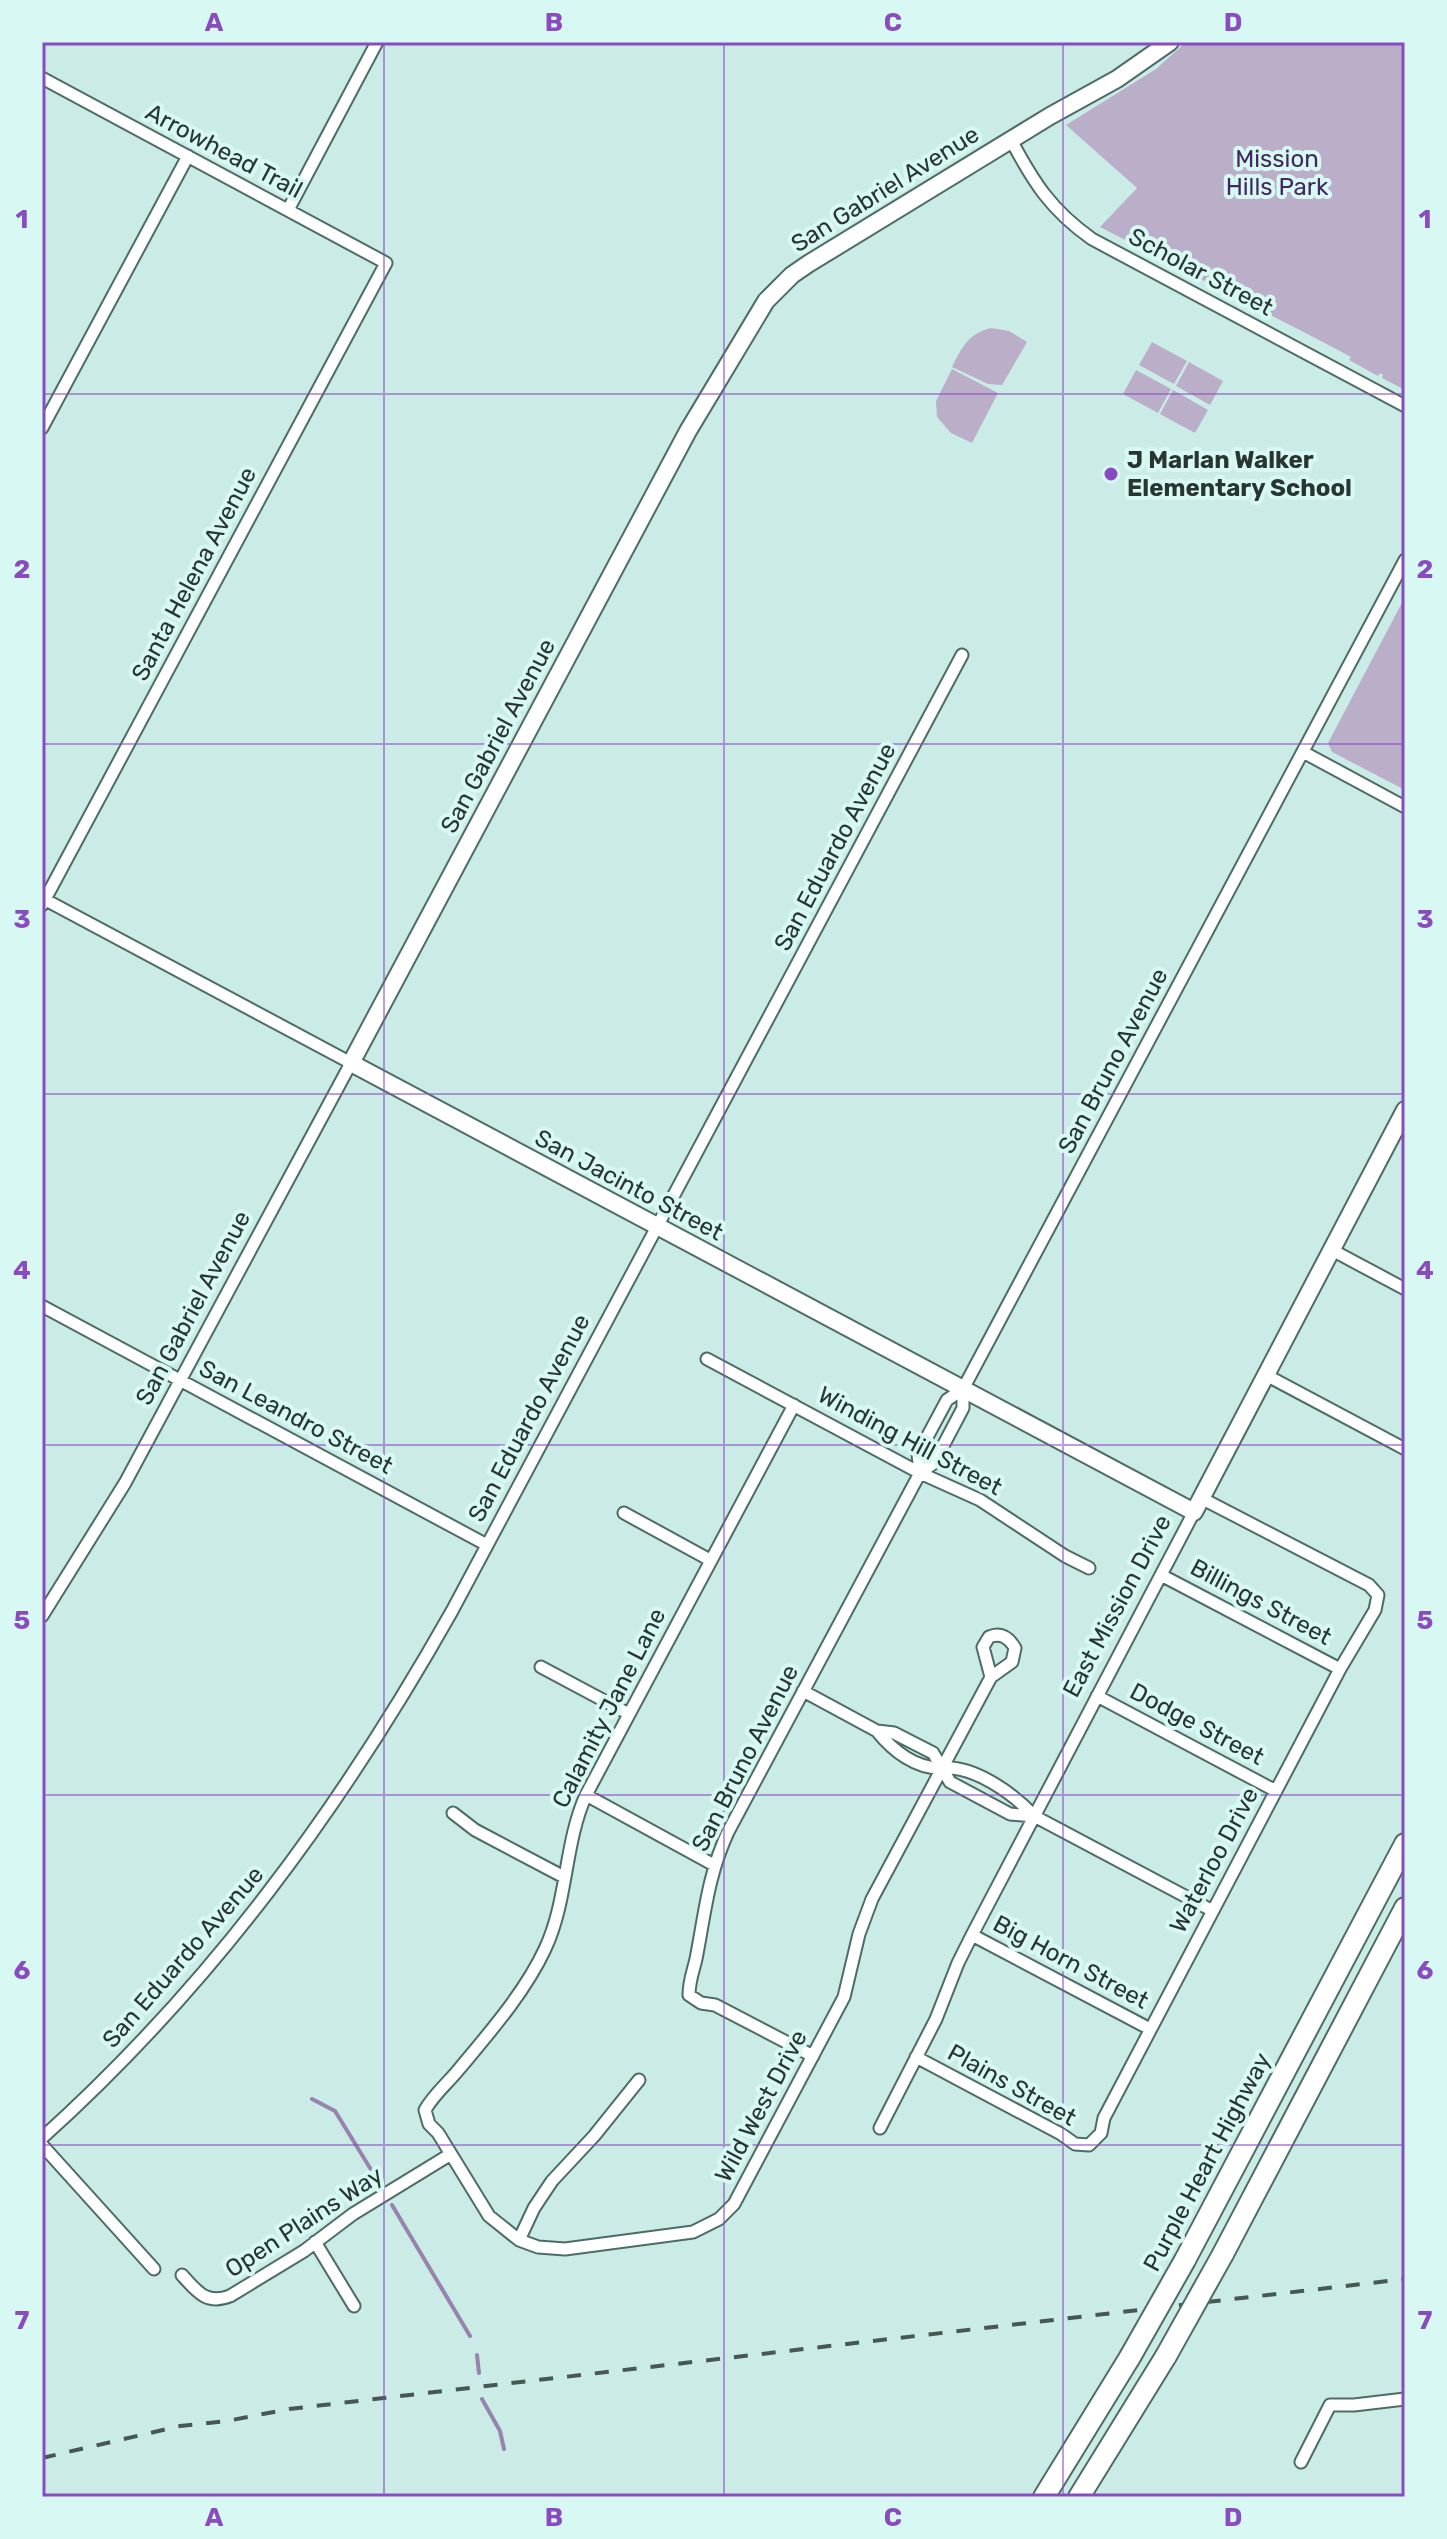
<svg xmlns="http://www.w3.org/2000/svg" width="1447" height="2539" viewBox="0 0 1447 2539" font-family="Rubik,sans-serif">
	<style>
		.green { fill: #baaec9 }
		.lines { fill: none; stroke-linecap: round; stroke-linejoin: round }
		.stream { stroke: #9784ad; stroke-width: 4 }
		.street-casing { stroke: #4e6c67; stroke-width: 15 }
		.secondary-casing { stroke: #4e6c67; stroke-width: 20 }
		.highway-casing { stroke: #4e6c67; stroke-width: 24 }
		.street { stroke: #fff; stroke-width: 11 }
		.secondary { stroke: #fff; stroke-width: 16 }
		.highway { stroke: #fff; stroke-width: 20 }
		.rail { stroke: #465754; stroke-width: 4; stroke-dasharray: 14 14; stroke-linecap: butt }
		.highway-bridge-casing { stroke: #4e6c67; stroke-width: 24; stroke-linecap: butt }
		.highway-bridge { stroke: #fff; stroke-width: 20 }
		.grid { fill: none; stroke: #8a4bc0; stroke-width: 2; stroke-opacity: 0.55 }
		.poi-dot { fill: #8a4bc0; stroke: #d8f9f3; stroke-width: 3 }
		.labels { text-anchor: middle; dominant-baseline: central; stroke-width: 8; stroke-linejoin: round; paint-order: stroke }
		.street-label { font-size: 24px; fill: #283533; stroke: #d8f9f3 }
		.park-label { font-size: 24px; fill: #43285d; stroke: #d8f9f3 }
		.poi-label { font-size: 24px; font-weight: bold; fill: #283533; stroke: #d8f9f3; text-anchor: start }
		.neatline { fill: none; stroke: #8a4bc0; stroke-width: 3 }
		.grid-label { font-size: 26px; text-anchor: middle; font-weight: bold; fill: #8a4bc0 }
	</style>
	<rect width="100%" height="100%" fill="#cbece6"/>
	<path class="green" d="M1186 42H1405V390L1382 378 1383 375 1380 373 1378 376 1349 360 1351 357 1317 339 1100 227 1137 188 1066 125 1156 69Z
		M991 328 1009 331 1027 342 1002 385 988 384 952 367C962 347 969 333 991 328Z
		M1152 342 1187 361 1174 384 1139 365Z
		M1189 362 1223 381 1210 405 1176 386Z
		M952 369 998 393 972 443 951 433 937 417 936 401Z
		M1136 370 1171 389 1158 413 1123 394Z
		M1173 390 1208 410 1195 433 1160 414Z
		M1405 597V790L1332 752 1328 743Z"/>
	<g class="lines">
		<path class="stream" d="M312 2099 335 2111 378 2181
			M392 2205 470 2336
			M477 2355 479 2373
			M482 2399 500 2431 504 2449"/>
		<g class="street-casing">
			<path id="street" d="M42 78 386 263 42 905
				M1011 140C1034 183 1051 210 1092 239L1405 406
				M288 210 377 42
				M42 428 188 156
				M1303 752 1405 807
				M42 898 351 1063 125 1483 42 1616
				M1332 1250 1405 1289
				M42 1306 487 1545
				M707 1359 920 1473 980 1500 1065 1556 1089 1568
				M1266 1375 1405 1449
				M794 1405 586 1795C564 1844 568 1900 545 1949 525 1992 490 2032 460 2068 448 2083 434 2094 425 2110L429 2124 438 2133 489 2216 519 2240 538 2247 565 2249 693 2232 719 2219 734 2204 844 1997 859 1934 872 1899 991 1677 1012 1662 1015 1648C1009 1638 1001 1632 989 1637L983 1647 991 1677
				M920 1473 918 1454 947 1400 963 1389 1405 560
				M624 1513 710 1560
				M1161 1575 1340 1669
				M541 1667 629 1714
				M803 1691 877 1731 894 1733 933 1753 942 1768C973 1765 1013 1793 1034 1816L1213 1911
				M1097 1696 1276 1791
				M877 1731C893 1751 916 1769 942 1768L950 1782 1010 1814 1034 1816
				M586 1795 714 1865
				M453 1813 475 1830 564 1877
				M972 1935 1150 2029
				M813 2056 715 2005 701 2003 689 1995C689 1981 693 1972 696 1959 705 1913 708 1875 728 1832L920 1473 934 1463 963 1408V1389
				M916 2057 1061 2134 1075 2144 1089 2145 1101 2133 1104 2118 1340 1669 1375 1610 1378 1595 1369 1585 1201 1498
				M880 2128 936 2019 958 1963 972 1935 1194 1512
				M42 2138C211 1986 341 1808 452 1611L962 655
				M42 2145 154 2269
				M519 2240 534 2208 552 2181 594 2136 639 2080
				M315 2242 354 2306
				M182 2275C197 2292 207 2305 230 2296L304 2251 353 2214 451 2154
				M1301 2462 1330 2405H1354L1405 2399"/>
		</g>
		<g class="secondary-casing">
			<path id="secondary" d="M1170 42 1117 79 1050 116 808 264 792 275 766 301 688 431 351 1063 1194 1512 1405 1110"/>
		</g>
		<g class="highway-casing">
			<path id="highway" d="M1223 2254 1405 1908
				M1185 2260 1405 1844
				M1044 2497 1130 2357
				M1079 2497 1166 2356"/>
		</g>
		<use href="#street" class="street"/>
		<use href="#secondary" class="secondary"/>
		<use href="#highway" class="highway"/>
		<path class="rail" d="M42 2458 180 2426 227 2421 289 2409 1405 2279"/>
		<g class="highway-bridge-casing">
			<path id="highway-bridge" d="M1166 2356 1223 2254
				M1130 2357 1185 2260"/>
		</g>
		<use href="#highway-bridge" class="highway-bridge"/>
	</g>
	<path class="grid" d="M384 42V2497M724 42V2497M1063 42V2497M42 394H1405M42 744H1405M42 1094H1405M42 1445H1405M42 1795H1405M42 2145H1405"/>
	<circle class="poi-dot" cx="1111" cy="474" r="8"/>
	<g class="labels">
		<g class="street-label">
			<text transform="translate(224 151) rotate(28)">Arrowhead Trail</text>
			<text transform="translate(885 189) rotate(-32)">San Gabriel Avenue</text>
			<text transform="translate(1201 272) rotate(28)">Scholar Street</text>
			<text transform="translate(194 574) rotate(-62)">Santa Helena Avenue</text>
			<text transform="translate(498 736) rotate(-62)">San Gabriel Avenue</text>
			<text transform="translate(835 847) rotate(-62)">San Eduardo Avenue</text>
			<text transform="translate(1113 1061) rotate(-62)">San Bruno Avenue</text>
			<text transform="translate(629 1185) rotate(28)">San Jacinto Street</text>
			<text transform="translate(193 1308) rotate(-62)">San Gabriel Avenue</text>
			<text transform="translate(296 1417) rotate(28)">San Leandro Street</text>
			<text transform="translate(529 1418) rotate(-62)">San Eduardo Avenue</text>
			<text transform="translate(910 1441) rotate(28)">Winding Hill Street</text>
			<text transform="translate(1261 1602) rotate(28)">Billings Street</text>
			<text transform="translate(1117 1606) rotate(-62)">East Mission Drive</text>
			<text transform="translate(609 1708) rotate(-63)">Calamity Jane Lane</text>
			<text transform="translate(1197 1724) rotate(28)">Dodge Street</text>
			<text transform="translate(745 1758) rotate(-63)">San Bruno Avenue</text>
			<text transform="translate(1214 1860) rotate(-62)">Waterloo Drive</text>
			<text transform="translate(183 1957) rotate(-49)">San Eduardo Avenue</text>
			<text transform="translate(1071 1962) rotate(28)">Big Horn Street</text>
			<text transform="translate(1012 2085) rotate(29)">Plains Street</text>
			<text transform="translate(761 2106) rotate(-62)">Wild West Drive</text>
			<text transform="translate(1207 2162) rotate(-62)">Purple Heart Highway</text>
			<text transform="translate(304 2222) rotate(-33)">Open Plains Way</text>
		</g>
		<g class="park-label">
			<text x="1277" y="159">Mission<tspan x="1277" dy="28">Hills Park</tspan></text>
		</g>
		<g class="poi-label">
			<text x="1127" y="460">J Marlan Walker<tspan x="1127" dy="28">Elementary School</tspan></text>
		</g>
	</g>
	<rect width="1447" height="2539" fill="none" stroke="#d8f9f3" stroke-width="88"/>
	<rect x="44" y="44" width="1359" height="2451" class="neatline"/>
	<g class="grid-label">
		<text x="214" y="31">A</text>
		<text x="554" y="31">B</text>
		<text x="893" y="31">C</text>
		<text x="1233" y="31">D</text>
		<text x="22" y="228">1</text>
		<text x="1425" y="228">1</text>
		<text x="22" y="578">2</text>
		<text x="1425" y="578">2</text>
		<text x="22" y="928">3</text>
		<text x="1425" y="928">3</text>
		<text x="22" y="1279">4</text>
		<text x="1425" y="1279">4</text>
		<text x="22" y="1629">5</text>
		<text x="1425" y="1629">5</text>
		<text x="22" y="1979">6</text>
		<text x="1425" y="1979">6</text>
		<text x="22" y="2329">7</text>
		<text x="1425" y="2329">7</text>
		<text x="214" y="2526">A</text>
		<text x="554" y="2526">B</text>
		<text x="893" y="2526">C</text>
		<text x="1233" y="2526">D</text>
	</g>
</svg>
